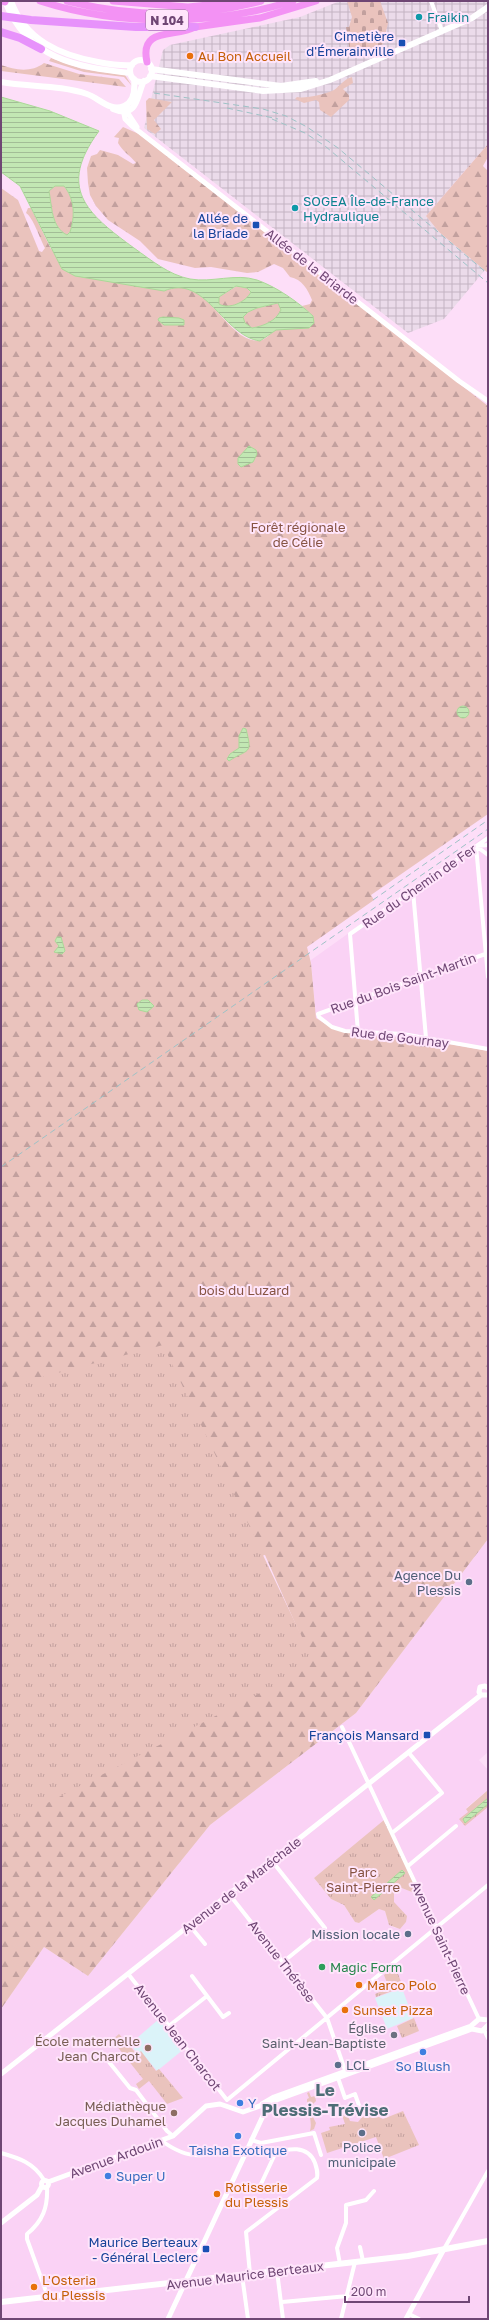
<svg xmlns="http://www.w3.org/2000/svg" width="489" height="2320" viewBox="0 0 489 2320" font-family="'Golos Text',sans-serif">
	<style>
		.residential { fill: #fad2f5; fill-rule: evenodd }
		.industrial { fill: url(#industrial-grid) }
		.education { fill: #dbf3f9 }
		.grass { fill: #eac3bd }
		.forest { fill: url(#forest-firs) }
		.cemetery { fill: url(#cemetery-stones) }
		.park { fill: url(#park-tufts) }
		.water { fill: url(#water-rules); stroke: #abd998; fill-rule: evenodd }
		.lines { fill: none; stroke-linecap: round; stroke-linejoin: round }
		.minor { stroke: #fff; stroke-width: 4 }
		.tertiary { stroke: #fff; stroke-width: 5 }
		.secondary { stroke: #fff; stroke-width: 6 }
		.trunk { stroke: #f392f4; stroke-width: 7 }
		.motorway { stroke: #e792fb; stroke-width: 8 }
		.rail { stroke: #9ec2c6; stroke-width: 1; stroke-dasharray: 6 4; stroke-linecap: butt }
		.culture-dot { fill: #0f9aa8; stroke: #ffe5fb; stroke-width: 1.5 }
		.transit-dot { fill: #1a4fb4; stroke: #ffe5fb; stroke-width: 1.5 }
		.food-dot { fill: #e8710a; stroke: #ffe5fb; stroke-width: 1.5 }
		.service-dot { fill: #5c6f8a; stroke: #ffe5fb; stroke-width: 1.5 }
		.leisure-dot { fill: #2e9e5b; stroke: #ffe5fb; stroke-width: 1.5 }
		.worship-dot { fill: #6b7280; stroke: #ffe5fb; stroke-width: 1.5 }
		.education-dot { fill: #8d6e63; stroke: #ffe5fb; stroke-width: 1.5 }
		.shop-dot { fill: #3f7fe0; stroke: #ffe5fb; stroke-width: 1.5 }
		.labels { text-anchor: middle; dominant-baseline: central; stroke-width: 4; stroke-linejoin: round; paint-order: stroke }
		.shield { fill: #ffe5fb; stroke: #9a769c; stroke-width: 1 }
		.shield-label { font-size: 12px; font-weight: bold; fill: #6f4674 }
		.culture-label { font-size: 13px; fill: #0d838f; stroke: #ffe5fb; text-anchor: start }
		.transit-label { font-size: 13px; fill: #164399; stroke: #ffe5fb; text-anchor: end }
		.food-label { font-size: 13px; fill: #c56008; stroke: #ffe5fb; text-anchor: start }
		.street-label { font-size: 13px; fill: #6f4674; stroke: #ffe5fb }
		.park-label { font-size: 13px; fill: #865342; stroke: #ffe5fb }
		.service-label { font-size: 13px; fill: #4e5e75; stroke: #ffe5fb; text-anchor: end }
		.leisure-label { font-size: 13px; fill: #27864d; stroke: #ffe5fb; text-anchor: start }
		.worship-label { font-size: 13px; fill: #5b616d; stroke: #ffe5fb; text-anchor: end }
		.education-label { font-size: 13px; fill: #785e54; stroke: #ffe5fb; text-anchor: end }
		.shop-label { font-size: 13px; fill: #366cbe; stroke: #ffe5fb }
		.district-label { font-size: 17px; font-weight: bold; fill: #4d6d76; stroke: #ffe5fb }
	</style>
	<defs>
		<pattern id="industrial-grid" width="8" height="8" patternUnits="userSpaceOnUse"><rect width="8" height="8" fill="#ebdbea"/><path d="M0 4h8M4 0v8" fill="none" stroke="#c3b3c2"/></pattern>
		<pattern id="forest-firs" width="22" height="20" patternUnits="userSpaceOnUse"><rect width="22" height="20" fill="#eac3bd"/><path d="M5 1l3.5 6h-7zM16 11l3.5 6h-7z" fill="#c2a09e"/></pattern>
		<pattern id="cemetery-stones" width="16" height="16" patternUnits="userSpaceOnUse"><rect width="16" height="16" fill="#eac3bd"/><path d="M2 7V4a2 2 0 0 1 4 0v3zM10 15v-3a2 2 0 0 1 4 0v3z" fill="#c2a09e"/></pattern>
		<pattern id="park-tufts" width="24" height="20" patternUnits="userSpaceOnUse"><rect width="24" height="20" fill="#eac3bd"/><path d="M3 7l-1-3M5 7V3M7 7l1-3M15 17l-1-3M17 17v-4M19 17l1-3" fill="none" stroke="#c2a09e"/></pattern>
		<pattern id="water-rules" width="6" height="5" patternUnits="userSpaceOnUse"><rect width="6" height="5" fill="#c2e7b3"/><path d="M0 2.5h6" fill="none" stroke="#a2bd96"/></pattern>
	</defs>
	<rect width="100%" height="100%" fill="#fddef8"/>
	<path class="residential" d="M488 834V1051L440 1042 353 1034 332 1029 316 1018 311 960Z
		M488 1539V1752L479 1760 488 1770V1790L466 1808 468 1811 465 1825 488 1807V2319H1V2009L44 1947 88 1976 210 1825 356 1713ZM387 1825 424 1908 412 1892 399 1887 394 1890V1902L406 1922 400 1928H395L389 1925 385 1911 379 1909 359 1923 355 1922 344 1905 331 1899 314 1878Z"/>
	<path class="industrial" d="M340 1H488V144L426 216 439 232 485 270 444 319 408 333 144 128 163 50 170 45 300 17Z"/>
	<path class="education" d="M402 1988 413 2018 387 2029 375 1998Z
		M159 2019 184 2049 157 2071 141 2052 138 2054 130 2044Z"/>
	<path class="grass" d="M51 58 82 69 125 75 132 86 124 77 84 72 49 61Z
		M309 2092 311 2097 315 2096 316 2101 313 2104 311 2113 316 2123 314 2129 310 2131C313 2121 307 2110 307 2099L309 2098 307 2093Z"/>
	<path class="forest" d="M44 63 79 74 119 79 126 87 1 71V65C15 70 31 73 44 63Z
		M352 77 353 83 343 89 349 95V100L331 117 320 110 319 102 316 100 304 103 295 99 297 97C304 99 327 94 334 90 340 86 344 79 352 77Z
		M149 98 172 102 154 120 161 129 155 134 147 129 146 101Z
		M123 127 139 134 488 406V814L371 895 374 900 307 947 311 963 316 1018C348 1040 372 1034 408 1038 435 1041 461 1046 488 1051V1539L356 1713 210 1825 88 1976 44 1947 1 2009V1817L311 1659 265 1555 228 1565 1 1597V188L18 200 39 251 42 252 45 248C40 239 33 217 26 213L28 208H31L51 249 164 291C207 272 224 340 258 341 265 341 270 333 276 330 280 329 285 330 288 328 297 326 305 320 313 316L302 306 310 304 312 300C308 290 302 279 290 277L283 268 274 264 258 272 247 273 211 267 195 268 158 259 140 241 108 220 96 206 90 195 88 183 87 168 91 156 97 154 100 150 118 155 133 164 136 163C130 155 123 152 118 143L119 138 114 137Z
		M488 144V157L483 166 488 171V273L439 232 426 216Z
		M55 186H64C75 199 75 217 70 233L67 235C51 227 52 206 49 191Z
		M237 286 247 288 251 293C246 303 229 310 219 304V297Z
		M279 303 281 310C276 321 264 326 252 328L245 323 243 317 248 312 257 308Z"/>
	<path class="cemetery" d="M347 1H380L388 23 383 44 351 58 346 27H349L352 17Z"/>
	<path class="park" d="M163 1345 312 1658 306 1669 1 1827V1388Z
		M488 1790V1807L465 1826 459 1819 468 1812 466 1809Z
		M384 1820 426 1906 424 1908 412 1892 399 1887 394 1890V1902L407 1916 406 1922 400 1929 389 1925 385 1911 379 1909 359 1923 355 1922 344 1905 331 1899 314 1878Z
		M395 1966 403 1987 376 1997 375 1994 389 1988 384 1975Z
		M414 2018 419 2031 402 2038 397 2026Z
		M119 2034 135 2052 138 2054 141 2051 156 2071 159 2069 183 2098 167 2104 149 2081 139 2089 136 2084 143 2079 112 2040Z
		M367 2111 383 2119 403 2111 419 2145 384 2159 376 2137 327 2153 321 2133 330 2130 329 2127 345 2124 342 2115 347 2114 350 2121 358 2122Z"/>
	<path class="water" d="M1 97 50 111 99 131C57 188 86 213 134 248 151 260 169 275 190 279 212 283 235 273 257 280 277 287 298 302 313 316L314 323 309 328 276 330 260 341C223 336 205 273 164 291L75 276 62 269 20 186 1 172ZM55 186H64C75 199 75 217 70 232L67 235C51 227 52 206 49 191ZM236 286 247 288 251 292C246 302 229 310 219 304V297ZM278 303 281 310C276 321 264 326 252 328L245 323 243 317 248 312 257 308Z
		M163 317 179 318 184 320V325H164L158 320 159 318Z
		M249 446 256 450 257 454 253 462 241 467 238 464V458Z
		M457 712a6 6 0 1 1 12 0a6 6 0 1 1-12 0Z
		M243 728 246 729C253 756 248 748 229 761L227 759 230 754 239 748V736Z
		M57 937H61L65 951 62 954 54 952 59 946 55 941Z
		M142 1000H148L154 1006 147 1012 139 1010 137 1004Z
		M488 1798V1804L465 1823 463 1819Z
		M402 1870 405 1873 374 1900 371 1897Z"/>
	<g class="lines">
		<path class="minor" d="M431 1 442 31
			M476 846 488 977
			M476 846 488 855
			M477 846 488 845
			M413 891 426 1038
			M488 953 318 1014 319 1017 332 1027 345 1031 403 1034 488 1049
			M358 1032 350 934 488 838
			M342 1727 479 2019
			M392 1833 442 1793 409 1753
			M272 1861 325 1928 283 1962
			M408 1866 456 1826
			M229 1894 327 2018 346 2073
			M190 1926 205 1944
			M129 1975 227 2100 488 1885
			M192 1976 223 2017 229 2013
			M170 2025 207 1996
			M484 2030 488 2038
			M109 2062 130 2088 136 2090 167 2131 173 2136
			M337 2075 345 2098 355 2094 362 2114
			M251 2140 261 2143 314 2133 321 2155
			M162 2141C173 2149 189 2157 203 2155
			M1 2153C19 2158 34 2163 44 2180
			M261 2184 276 2152
			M47 2187C48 2207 43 2221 27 2234V2239L48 2297
			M360 2247 363 2261
			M444 2249 488 2171
			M340 2264 337 2248 346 2223V2205L366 2200 374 2191
			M277 2271 283 2319
			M250 2274 246 2232 317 2178C318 2172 317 2169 315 2163 306 2140 279 2152 260 2155
			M242 2275 248 2319
			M282 2302 348 2296
			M409 2314 419 2319
			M341 2319 355 2262"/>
		<path class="tertiary" d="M123 109 125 119 132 126 459 381 488 401
			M125 109 137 127
			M481 1695 479 1692 480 1687 485 1686 488 1688
			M481 1695H488
			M1 2074 481 1695
			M262 2104 274 2097 471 2026 479 2019 488 2020
			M41.5 2184a3.5 3.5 0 1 1 7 0a3.5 3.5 0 1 1-7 0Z
			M48 2182 173 2136 206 2106 220 2104 243 2112 472 2029 482 2031 488 2025
			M1 2223 37 2195 42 2186
			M168 2319 269 2103
			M406 2319 444 2249"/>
		<path class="secondary" d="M5 1C27 59 76 67 130 73
			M11 1C25 40 60 55 98 62 109 64 121 66 132 65
			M130 71a11 11 0 1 1 22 0a11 11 0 1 1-22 0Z
			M151 69 281 86 316 81
			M150 76 263 91 301 89 330 80 472 18 488 7
			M1 82C29 87 60 85 87 94 99 98 110 112 124 106 135 102 135 89 134 79
			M113 109C139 120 137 93 144 81
			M1 2302 408 2256 488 2241"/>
		<path class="trunk" d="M2 1 5 2
			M40 1C121 27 212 26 293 1
			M67 1C130 17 198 18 261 1
			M113 1 188 7 238 2
			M147 62C139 26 176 38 195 27L260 18 316 1"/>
		<path class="motorway" d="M1 16 31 20 136 27H195
			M1 32 20 38 41 49"/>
		<path class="rail" d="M154 93 263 109 286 116 307 127 338 148 488 274
			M227 108 278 119
			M272 119 305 133 325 146 488 283
			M373 900 488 820
			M1 1167 488 829"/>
	</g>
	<g class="culture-dot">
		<circle cx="419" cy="17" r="4"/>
		<circle cx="295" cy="208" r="4"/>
	</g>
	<g class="transit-dot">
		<rect x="398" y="39" width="8" height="8" rx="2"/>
		<rect x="252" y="221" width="8" height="8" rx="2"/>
		<rect x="423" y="1731" width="8" height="8" rx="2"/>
		<rect x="202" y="2245" width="8" height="8" rx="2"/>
	</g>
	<g class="food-dot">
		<circle cx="190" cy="56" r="4"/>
		<circle cx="359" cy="1985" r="4"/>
		<circle cx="345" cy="2010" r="4"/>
		<circle cx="217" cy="2194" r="4"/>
		<circle cx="34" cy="2287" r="4"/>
	</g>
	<g class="service-dot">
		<circle cx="469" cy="1582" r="4"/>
		<circle cx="408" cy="1934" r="4"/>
		<circle cx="338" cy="2065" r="4"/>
		<circle cx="362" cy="2133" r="4"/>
	</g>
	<circle class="leisure-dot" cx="322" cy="1967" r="4"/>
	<circle class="worship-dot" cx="394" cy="2035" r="4"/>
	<g class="education-dot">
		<circle cx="148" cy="2048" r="4"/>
		<circle cx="174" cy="2113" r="4"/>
	</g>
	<g class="shop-dot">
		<circle cx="423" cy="2052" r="4"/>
		<circle cx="240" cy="2103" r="4"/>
		<circle cx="238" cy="2136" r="4"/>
		<circle cx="108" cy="2176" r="4"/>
	</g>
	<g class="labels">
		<rect class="shield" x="146" y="10" width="42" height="20" rx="3"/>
		<g class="shield-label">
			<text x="167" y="20">N 104</text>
		</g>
		<g class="culture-label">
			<text x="427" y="17">Fraikin</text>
			<text x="303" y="201">SOGEA Île-de-France<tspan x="303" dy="15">Hydraulique</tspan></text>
		</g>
		<g class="transit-label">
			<text x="394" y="36">Cimetière<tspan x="394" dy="15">d'Émerainville</tspan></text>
			<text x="248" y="218">Allée de<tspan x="248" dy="15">la Briade</tspan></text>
			<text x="419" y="1735">François Mansard</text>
			<text x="198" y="2242">Maurice Berteaux<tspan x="198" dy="15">- Général Leclerc</tspan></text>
		</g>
		<g class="food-label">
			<text x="198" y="56">Au Bon Accueil</text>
			<text x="367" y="1985">Marco Polo</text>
			<text x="353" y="2010">Sunset Pizza</text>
			<text x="225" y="2187">Rotisserie<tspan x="225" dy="15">du Plessis</tspan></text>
			<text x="42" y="2280">L'Osteria<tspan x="42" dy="15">du Plessis</tspan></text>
		</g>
		<g class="street-label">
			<text transform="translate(312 266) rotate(38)">Allée de la Briarde</text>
			<text transform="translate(419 886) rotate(-35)">Rue du Chemin de Fer</text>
			<text transform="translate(403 983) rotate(-20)">Rue du Bois Saint-Martin</text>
			<text transform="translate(400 1037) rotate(7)">Rue de Gournay</text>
			<text transform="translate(241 1885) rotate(-38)">Avenue de la Maréchale</text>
			<text transform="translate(441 1938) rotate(65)">Avenue Saint-Pierre</text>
			<text transform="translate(282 1961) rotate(52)">Avenue Thérèse</text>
			<text transform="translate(178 2037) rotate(52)">Avenue Jean Charcot</text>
			<text transform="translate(116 2157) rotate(-20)">Avenue Ardouin</text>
			<text transform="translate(245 2275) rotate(-7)">Avenue Maurice Berteaux</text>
		</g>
		<g class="park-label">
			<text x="298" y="527">Forêt régionale<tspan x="298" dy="15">de Célie</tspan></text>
			<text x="244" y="1290">bois du Luzard</text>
			<text x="363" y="1872">Parc<tspan x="363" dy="15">Saint-Pierre</tspan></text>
		</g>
		<g class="service-label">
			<text x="461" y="1575">Agence Du<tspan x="461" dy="15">Plessis</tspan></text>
			<text x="400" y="1934">Mission locale</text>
			<text x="346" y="2065" text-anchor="start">LCL</text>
			<text x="362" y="2147" text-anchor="middle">Police<tspan x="362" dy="15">municipale</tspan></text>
		</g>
		<g class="leisure-label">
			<text x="330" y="1967">Magic Form</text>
		</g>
		<g class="worship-label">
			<text x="386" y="2028">Église<tspan x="386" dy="15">Saint-Jean-Baptiste</tspan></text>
		</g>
		<g class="education-label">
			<text x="140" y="2041">École maternelle<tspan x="140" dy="15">Jean Charcot</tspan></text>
			<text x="166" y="2106">Médiathèque<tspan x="166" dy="15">Jacques Duhamel</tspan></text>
		</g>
		<g class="shop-label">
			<text x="423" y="2066">So Blush</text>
			<text x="248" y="2103" text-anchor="start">Y</text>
			<text x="238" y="2150">Taisha Exotique</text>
			<text x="116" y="2176" text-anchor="start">Super U</text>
		</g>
		<g class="district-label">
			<text x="325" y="2089">Le<tspan x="325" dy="20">Plessis-Trévise</tspan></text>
		</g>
	</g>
	<rect width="489" height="2320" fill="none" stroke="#6f4674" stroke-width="4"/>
	<path d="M345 2296v6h124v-6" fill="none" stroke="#6f4674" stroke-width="2"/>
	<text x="351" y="2296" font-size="12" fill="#6f4674" stroke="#ffe5fb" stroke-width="3" paint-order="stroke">200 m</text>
</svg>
